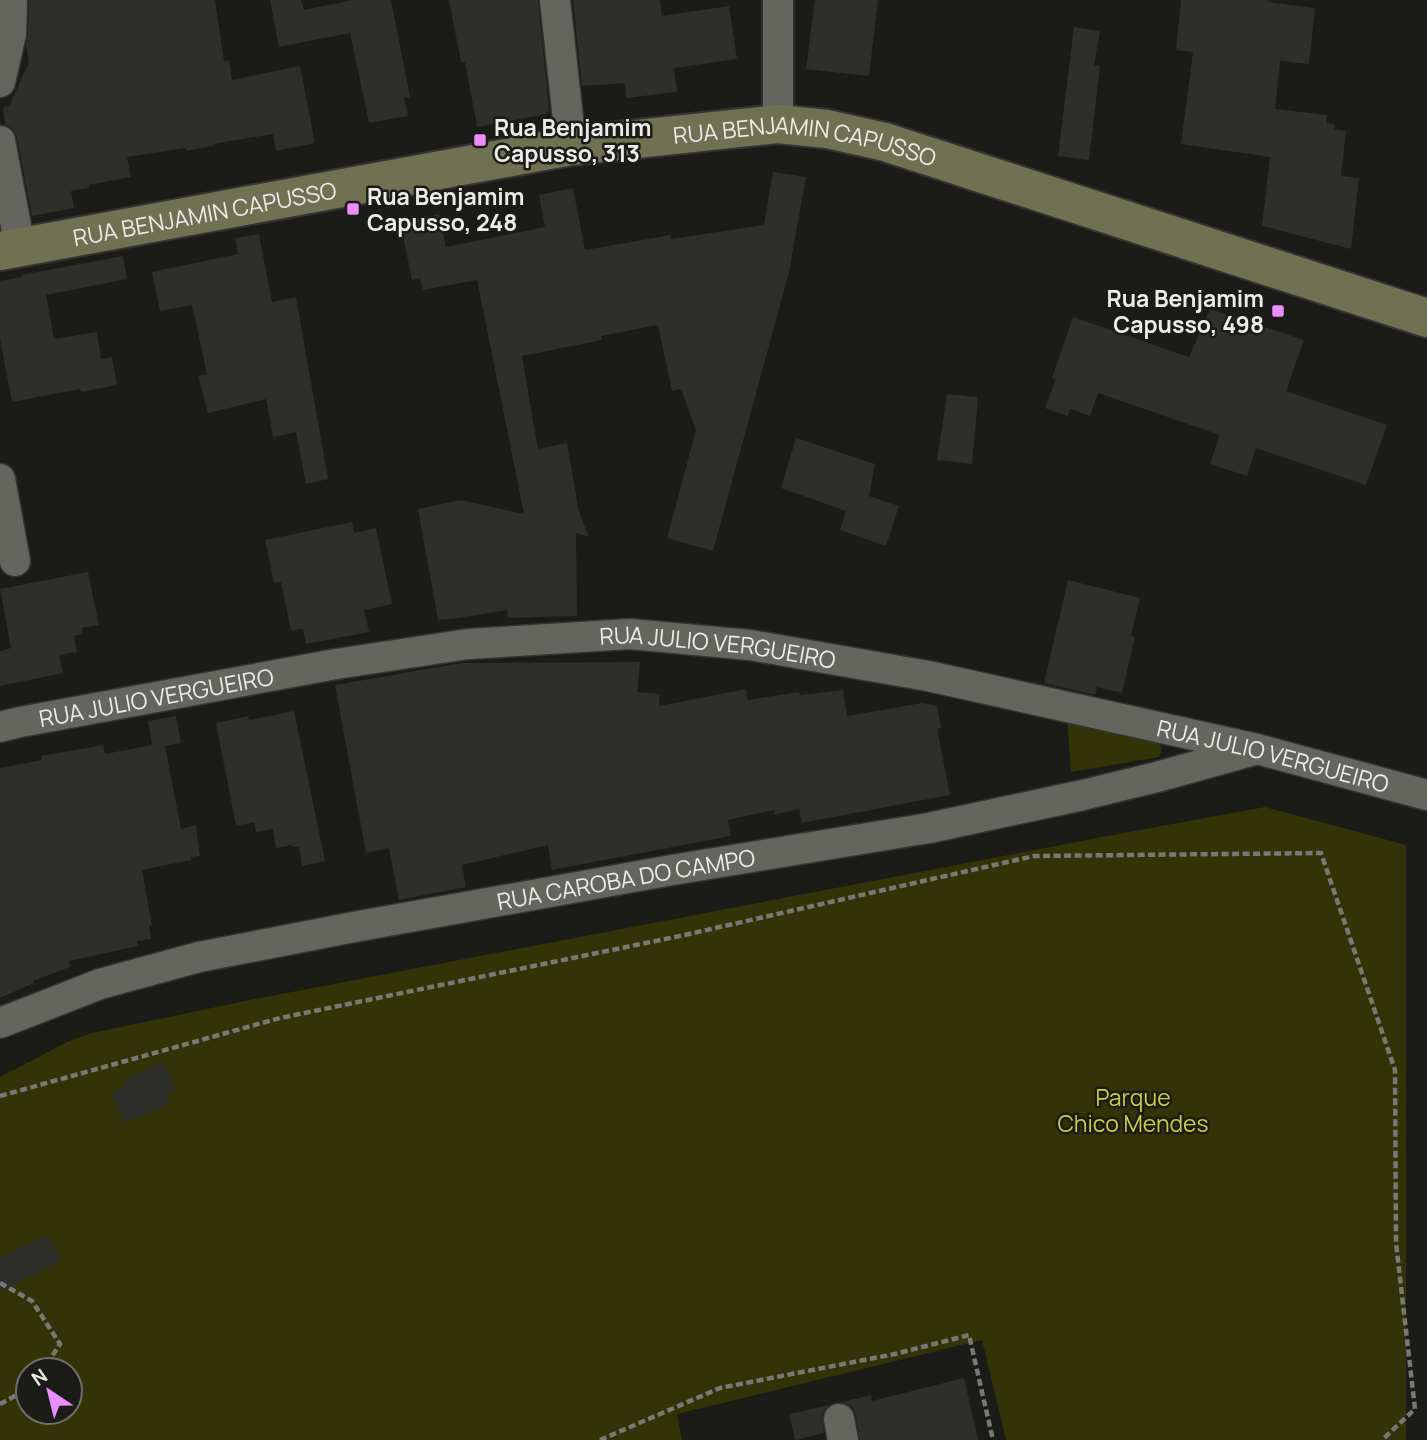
<svg xmlns="http://www.w3.org/2000/svg" width="1427" height="1440" viewBox="0 0 1427 1440" font-family="Manrope,sans-serif">
	<style>
		.green { fill: #333308; fill-rule: evenodd }
		.building { fill: #2e2e2a }
		.lines { fill: none; stroke-linecap: round; stroke-linejoin: round }
		.street-casing { stroke: #343432; stroke-width: 33 }
		.secondary-casing { stroke: #343432; stroke-width: 42 }
		.path { stroke: #787874; stroke-width: 4.5; stroke-dasharray: 7 3.5; stroke-linecap: butt }
		.street { stroke: #656560; stroke-width: 30 }
		.secondary { stroke: #707052; stroke-width: 38 }
		.poi-dot { fill: #ea8dfd; stroke: #1b1b17; stroke-width: 2.5 }
		.labels { text-anchor: middle; dominant-baseline: central; stroke-width: 5; stroke-linejoin: round; paint-order: stroke }
		.poi-label { font-size: 23px; font-weight: bold; fill: #ebebe8; stroke: #1b1b17; text-anchor: start }
		.street-label { font-size: 23px; fill: #ebebe8; stroke: #1b1b17 }
		.park-label { font-size: 23px; fill: #c9cc45; stroke: #1b1b17 }
	</style>
	<rect width="100%" height="100%" fill="#1b1b17"/>
	<path class="green" d="M1067 717 1157 740 1162 748 1159 757 1071 772Z
		M1265 807 1406 845V1440H1006L982 1340 677 1414 682 1440H0V1077L69 1041 92 1033 250 1000 1134 831ZM28 1370H70V1412H28Z"/>
	<path class="building" d="M29 0H215L224 61 229 60 232 80 300 66 315 143 276 151 273 134 213 144V146L186 151V148L127 157 131 177 89 185V188L71 191 74 208 32 216 17 138 13 129 5 124 3 107 9 106 29 62 26 45 28 35Z
		M270 0H301L304 10 353 0H391L410 97 404 98 408 116 369 123 350 33 279 47Z
		M449 0H538L549 110 546 114 477 127 465 62H461Z
		M573 0H660L662 16 729 6 737 59 674 68 677 92 626 98 625 83 582 86Z
		M815 0H878L869 76 806 69Z
		M1181 0H1268V2L1315 8 1309 64 1280 61 1275 109 1327 115 1326 123 1334 124V129L1346 131 1341 176 1359 178 1351 249 1262 226 1270 157 1181 144 1193 52 1176 50Z
		M1074 27 1100 31 1094 65 1100 66 1089 160 1058 156Z
		M773 172 806 177 789 272 713 551 667 538 696 430 681 389 672 391 658 325 601 336 602 340 522 356 538 449 567 443 579 512 589 537 576 533 577 616 508 618 507 610 452 619 438 620 418 509 461 500 524 514 477 280 423 290 420 278 412 280 400 221 439 214 446 247 545 227 539 195 573 188 585 250 671 235V239L764 225Z
		M259 234 272 302 296 297 328 479 306 484 296 432 273 437 266 399 208 413 198 376 207 374 192 305 160 311 152 272 238 254 235 238Z
		M123 256 127 279 46 295 54 339 97 332 101 359 112 357 117 385 81 392 80 389 12 402 0 339V281L21 277V275Z
		M1210 309 1304 340 1286 391 1387 425 1366 485 1256 448 1247 476 1210 464 1220 435 1098 393 1090 416 1070 409 1068 416 1045 408 1056 379 1052 378 1073 317 1189 357Z
		M947 394 978 397 972 464 937 460Z
		M796 438 875 464 869 496 899 506 886 546 840 530 846 511 781 488Z
		M352 522 354 533 376 528 392 604 364 610 369 632 306 644 303 629 291 631 281 582 274 583 265 540Z
		M88 572 99 625 82 628 83 634 74 636 77 652 59 655 63 673 0 686V651L11 648 0 589Z
		M1068 580 1140 598 1131 636 1135 637 1122 693 1097 687 1095 695 1044 683Z
		M640 662 637 692 660 694 659 706 746 689 748 700 799 692 800 695 843 690 847 716 922 703 937 706 941 728 937 729 950 795 802 823 799 809 774 815V810L728 820 731 836 552 870 548 845 462 865 466 887 399 900 389 848 366 853 335 685 461 663Z
		M294 711 325 861 302 866 299 846 292 847V845L276 848 273 829 256 832 254 822 236 826 216 723 248 716 249 720Z
		M176 716 181 743 165 746 181 829 196 825 200 856 191 857V860L142 870 152 926H149L151 939 137 941 138 946 69 961 70 967 33 981 34 983 0 998V768L42 760 41 756 103 745 105 754 152 745 148 721Z
		M164 1062 176 1091 166 1095 170 1103 125 1123 111 1094 126 1087 123 1081Z
		M48 1235 62 1260 0 1292V1257Z
		M964 1378 978 1440H860L856 1416 853 1408 845 1403 842 1402 871 1395 872 1401Z
		M829 1405 822 1414 824 1433 795 1440 789 1414Z"/>
	<g class="lines">
		<g class="street-casing">
			<g id="street">
				<path d="M555 0 571 146"/>
				<path d="M778 0V124"/>
				<path d="M0 82 11 34 12 0"/>
				<path d="M0 141 20 247"/>
				<path d="M0 479 15 561"/>
				<path id="s1" d="M0 727 20 722 336 664 468 644 630 634 750 645 928 676 1257 749 1427 795"/>
				<path id="s2" d="M0 1023 100 984 199 957 354 927 672 870 929 828 1083 795 1157 777 1254 750"/>
				<path d="M839 1419 843 1440"/>
			</g>
		</g>
		<g class="secondary-casing">
			<g id="secondary">
				<path id="s3" d="M0 251 571 146 778 124 827 129 885 142 1427 318"/>
			</g>
		</g>
		<path class="path" d="M0 1096 280 1018 680 936 1034 856 1321 853 1395 1070 1396 1243 1415 1409 1382 1440
			M0 1283 32 1301 60 1344 43 1370
			M0 1404 28 1389
			M600 1440 720 1388 895 1354 969 1335 993 1440"/>
		<use href="#street" class="street"/>
		<use href="#secondary" class="secondary"/>
	</g>
	<g class="poi-dot">
		<rect x="473" y="133" width="14" height="14" rx="3.5"/>
		<rect x="346" y="202" width="14" height="14" rx="3.5"/>
		<rect x="1271" y="304" width="14" height="14" rx="3.5"/>
	</g>
	<g class="labels">
		<g class="poi-label">
			<text x="494" y="127">Rua Benjamim<tspan x="494" dy="26">Capusso, 313</tspan></text>
			<text x="367" y="196">Rua Benjamim<tspan x="367" dy="26">Capusso, 248</tspan></text>
			<text x="1264" y="298" text-anchor="end">Rua Benjamim<tspan x="1264" dy="26">Capusso, 498</tspan></text>
		</g>
		<g class="street-label">
			<text stroke="none"><textPath href="#s3" startOffset="817">RUA BENJAMIN CAPUSSO</textPath></text>
			<text stroke="none"><textPath href="#s3" startOffset="208">RUA BENJAMIN CAPUSSO</textPath></text>
			<text stroke="none"><textPath href="#s1" startOffset="726">RUA JULIO VERGUEIRO</textPath></text>
			<text stroke="none"><textPath href="#s1" startOffset="159">RUA JULIO VERGUEIRO</textPath></text>
			<text stroke="none"><textPath href="#s1" startOffset="1293">RUA JULIO VERGUEIRO</textPath></text>
			<text stroke="none"><textPath href="#s2" startOffset="644">RUA CAROBA DO CAMPO</textPath></text>
		</g>
		<g class="park-label">
			<text x="1133" y="1097">Parque<tspan x="1133" dy="26">Chico Mendes</tspan></text>
		</g>
	</g>
	<g transform="translate(49 1391) rotate(325)"><circle r="33" fill="#1b1b17" stroke="#6e6e6b" stroke-width="2"/>
	<path d="M0-5L12 26L0 18L-12 26Z" fill="#ea8dfd"/>
	<text y="-10" font-size="19" font-weight="bold" text-anchor="middle" fill="#ebebe8">N</text>
	</g>
</svg>
